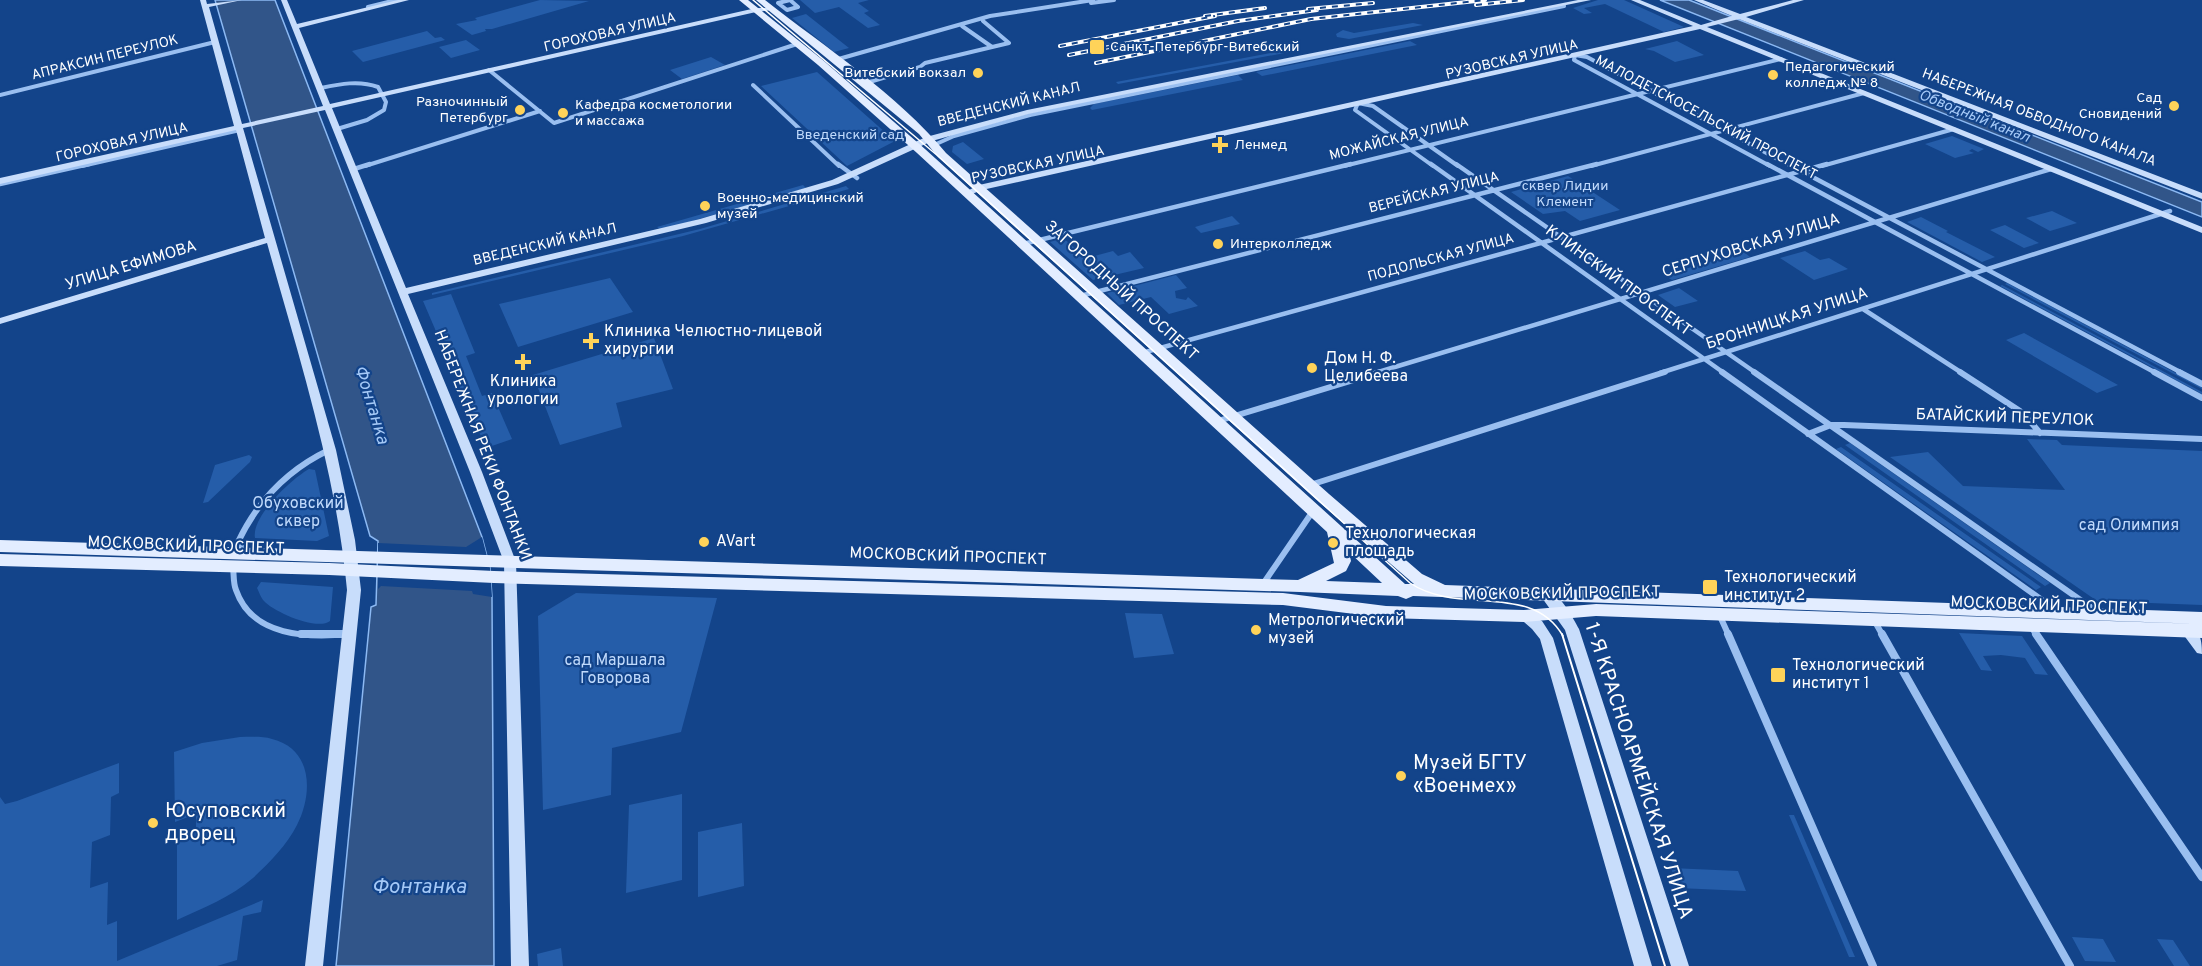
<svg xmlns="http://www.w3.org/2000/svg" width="2202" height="966" viewBox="0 0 2202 966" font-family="Overpass,sans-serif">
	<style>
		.green { fill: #255da9 }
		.water { fill: #315589; stroke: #8cb9f3; stroke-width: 1.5 }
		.pier { fill: #13448a }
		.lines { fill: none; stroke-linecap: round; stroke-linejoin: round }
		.street-far3 { stroke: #9abff0; stroke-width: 4 }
		.street-far2 { stroke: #9abff0; stroke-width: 4.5 }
		.street-far1 { stroke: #9abff0; stroke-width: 6 }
		.street { stroke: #9abff0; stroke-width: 8 }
		.secondary { fill: #c8ddfb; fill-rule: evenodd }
		.primary { fill: #e3edff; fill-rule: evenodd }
		.tram-far1 { stroke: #fff; stroke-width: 1.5 }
		.tram { stroke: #fff; stroke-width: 2 }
		.rail-casing { stroke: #fff; stroke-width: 4 }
		.rail { stroke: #13448a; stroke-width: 2; stroke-dasharray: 6; stroke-linecap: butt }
		.poi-dot { fill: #ffd359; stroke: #13448a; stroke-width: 2 }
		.labels { text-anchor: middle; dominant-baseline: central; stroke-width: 4.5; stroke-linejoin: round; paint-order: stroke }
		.far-street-label { font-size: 14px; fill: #fff; stroke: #13448a }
		.far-poi-label { font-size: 14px; fill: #fff; stroke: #13448a; text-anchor: start }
		.far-park-label { font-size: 14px; fill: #c0dafc; stroke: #13448a }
		.far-water-label { font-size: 15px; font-style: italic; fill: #a5c9f7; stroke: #13448a }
		.street-label { font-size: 16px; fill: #fff; stroke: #13448a }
		.poi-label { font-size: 16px; fill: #fff; stroke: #13448a; text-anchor: start }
		.park-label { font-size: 16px; fill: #c0dafc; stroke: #13448a }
		.water-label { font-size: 18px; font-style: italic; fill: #a5c9f7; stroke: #13448a }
		.near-poi-label { font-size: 20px; fill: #fff; stroke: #13448a; text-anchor: start }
		.near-street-label { font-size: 20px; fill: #fff; stroke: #13448a }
		.near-water-label { font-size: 21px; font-style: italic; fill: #a5c9f7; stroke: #13448a }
	</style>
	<rect width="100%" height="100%" fill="#13448a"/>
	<path class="green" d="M540 0 589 1 492 29H485L486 31 472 35 456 24 477 20 475 18Z
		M800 0H869L858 3 869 11 864 13 880 25 868 28 839 7 815 13Z
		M1598 0H1624L1684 27 1664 32 1605 4 1584 8 1592 13 1584 14 1573 8Z
		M806 14 849 48 834 52 792 18Z
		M1413 23 1423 25 1349 39 1337 37 1336 34 1343 30 1354 33Z
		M427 31 435 38 441 37 445 40 363 62 352 51Z
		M466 40 480 50 451 58 439 47Z
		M1410 41 1417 45 1262 76 1256 72Z
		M1677 41 1704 55 1675 62 1654 51 1645 49Z
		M1287 50 1290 52 1118 84 1116 82Z
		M711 57 725 65 682 79 670 70Z
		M817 72 895 141 847 166 761 86Z
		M1238 75 1243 80 1092 110 1090 108 1094 104Z
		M1952 136 1984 149 1978 152 1972 149 1969 151 1974 153 1955 158 1925 144Z
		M963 142 984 159 967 164 952 152 953 146Z
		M1568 176 1620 210 1580 221 1565 211 1543 214 1511 192Z
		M803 185 806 188 661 230 657 227Z
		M846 186 849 189 683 236 432 295V293L700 229Z
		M2052 211 2077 223 2050 231 2026 218Z
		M1232 216 1240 224 1201 233 1195 227Z
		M1921 217 1948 231 1946 232 1995 257 1982 262 1907 222Z
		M2005 225 2039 243 2024 248 1990 230Z
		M1063 238 1087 258 1113 251 1118 256 1130 252 1144 268 1093 280 1050 242Z
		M1805 251 1820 260 1829 258 1848 269 1814 280 1780 258Z
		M1744 252 1750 257 1672 280 1664 275Z
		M1176 275 1187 288 1175 291 1176 298 1186 300 1188 297 1198 306 1169 314 1151 297 1119 305 1107 293Z
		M610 278 633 312 518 347 499 304Z
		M2007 283 2202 387V389L2005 284Z
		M2002 285 2202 392V394L2000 286Z
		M1679 288 1698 301 1675 307 1658 295Z
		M451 294 475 353 466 356 482 396 492 393 512 439 486 448 423 301Z
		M2024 333 2118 385 2097 393 2006 340Z
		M654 338 673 389 616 403 622 427 560 445 533 375Z
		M2027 439 2057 440 2062 445 2202 451V605L2097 601 1890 457 1928 452 1963 486 2065 490Z
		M1850 443 2050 583 2045 586 1845 445Z
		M1841 447 2041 587 2036 590 1836 449Z
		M249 455 252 457 250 462 208 502 203 503 215 465Z
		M309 469 315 470 329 536 317 541 255 538C251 517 291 479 309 469Z
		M261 582 333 587 330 621C317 631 274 612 264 601 261 598 259 592 257 588Z
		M576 593 717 598 681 732 612 748 611 795 543 810 538 616Z
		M1125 613 1162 614 1174 654 1134 658Z
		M1959 633 2022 636 2048 675 2035 674 2025 658 2001 655 1983 656 1992 671 1981 670Z
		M240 737C250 737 262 736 272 739 313 749 313 794 297 825 287 845 269 863 253 878 231 897 203 908 177 920V837L196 829V814L175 822 174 752 202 743Z
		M119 763V793L111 797 110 835 92 842 90 888 108 882 107 925 117 921V961L263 900 261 912 243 916 237 960 217 966H0V797L5 804 17 801Z
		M682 794V880L626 893 629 805Z
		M1789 815H1794L1855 957H1849Z
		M742 823 744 886 698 897V832Z
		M1671 868 1738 871 1746 891 1678 888Z
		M2072 937 2103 939 2116 962 2085 961Z
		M2157 939 2173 940 2190 966H2174Z
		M561 948 563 966H538L537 954Z"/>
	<path class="water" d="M215 0H275L482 537 490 568 492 597 494 966H336L371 607 376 605 378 541 370 536Z
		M1660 0H1689L2202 202V217Z"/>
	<path class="pier" d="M482 537 490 568 492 597 473 594 472 591 381 586 378 589V543L466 547Z"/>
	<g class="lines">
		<path class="street-far3" d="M790 0 798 7 787 10 778 3Z
			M1091 3 1114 0
			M368 7 396 0
			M983 21 1009 43
			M962 26 992 47
			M835 60 990 16 1093 0
			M489 70 554 123 797 44
			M866 83 920 67 925 63 1009 43
			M753 85 839 166
			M321 88C340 84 359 80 378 87L386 102 384 110 367 120 337 129
			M0 95 215 42
			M934 145 954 136 1030 115 1564 6
			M82 166 240 130
			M365 166 540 111
			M1344 166 1781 59
			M1433 166 1355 110 1358 103 1373 106 1458 166
			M1591 166 1864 93
			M1770 166 1574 60 1575 55 1587 57 1791 166
			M1822 166 1954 129"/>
		<path class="street-far2" d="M838 164 857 178
			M1431 164 1724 373
			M1456 164 1756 373
			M1767 164 2156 373
			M1788 164 2182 373
			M354 169 370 164
			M0 184 89 164
			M1023 244 1351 164
			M1080 296 1597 164
			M1863 309 1962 373
			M1142 353 1827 164
			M1375 373 2051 169
			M1660 373 2170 211"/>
		<path class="street-far1" d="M1722 372 2056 610
			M1754 372 2099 613
			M1960 372 2023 413 2040 433
			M2154 372 2202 398
			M2179 372 2202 384
			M1218 421 1380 372
			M1808 434 1831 425H1844L2202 439
			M1310 485 1665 372
			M246 548H240L238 542C258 500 287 470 329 450
			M233 567C234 574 233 583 236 590 252 637 308 638 349 634
			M1263 584 1313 511
			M1719 614 1729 636
			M1874 620 1883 636
			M2030 625 2037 636"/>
		<path class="street" d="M301 634H346
			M1728 634 1873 966
			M1882 634 2070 966
			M2036 634 2202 877"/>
		<path class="secondary" d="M200 0H206L207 4 242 0 209 7 242 124 323 106 281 0H287L297 24 398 0H409L299 28 330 104 756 8H773V10L756 12 332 108 406 288 700 219 832 180 926 137 1027 110 1578 0H1591L1028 114 932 141 838 184 706 223 408 294 482 472 516 562 529 966H511L504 562 470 472 325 110 243 128 336 450 355 540 361 590 323 966H305L347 590C336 471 299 358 267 243L0 324V318L265 238 236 130 0 184V178L234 126Z
			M1631 0H1640L1701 25 1732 16 1694 0H1703L1740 14 1793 0H1804L1746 17 2202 193V199L1739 19 1707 27 2202 227V233L1700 29 982 190 967 196 963 193 979 185 1693 26Z
			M1547 590C1561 595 1572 616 1579 629L1689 966H1671L1565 630 1540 595 1542 591Z
			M1524 611 1542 621 1553 638 1652 966H1634L1540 639 1532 629 1517 616 1519 612Z
			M2187 625C2201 629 2202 642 2202 654L2197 653 2180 630 2182 626Z"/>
		<path class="primary" d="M739 0H748L824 61 925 149 1405 584H1414L1319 502 938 157 919 134 756 0H765C826 48 897 94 946 153L1329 494 1422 574 1445 585 2202 612V624L1413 596 1406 599 1398 596 1300 592 0 552V540L1298 580 1334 563 1327 532 917 153 818 65ZM1349 552 1382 583 1326 581 1346 571 1351 561Z
			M0 554 329 563 494 571 1283 593 1386 606 1524 610 1596 604 2202 624V638L1596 616 1524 622 1386 618 1283 605 494 583 329 575 0 566Z"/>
		<path class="tram-far1" d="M753 0 938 156 1410 583C1459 616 1531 581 1563 636"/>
		<path class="tram" d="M1562 634 1665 966"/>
		<g class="rail-casing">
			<path id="rail" d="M1476 5 1523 0
				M1308 9 1373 3
				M1205 16 1265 8
				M1060 46 1215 16
				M1069 55 1238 21 1317 10
				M1096 63 1311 19 1485 0"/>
		</g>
		<use href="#rail" class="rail"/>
	</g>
	<g class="poi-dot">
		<rect x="1089" y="39" width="16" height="16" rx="3"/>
		<circle cx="978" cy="73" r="6"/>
		<circle cx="1773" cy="75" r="6"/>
		<circle cx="2174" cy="106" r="6"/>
		<circle cx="520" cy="110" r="6"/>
		<circle cx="563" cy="113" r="6"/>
		<path d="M1217 136h6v6h6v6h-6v6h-6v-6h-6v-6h6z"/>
		<circle cx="705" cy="206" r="6"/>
		<circle cx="1218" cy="244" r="6"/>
		<path d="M588 332h6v6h6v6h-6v6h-6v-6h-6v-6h6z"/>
		<path d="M520 353h6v6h6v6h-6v6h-6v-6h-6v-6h6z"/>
		<circle cx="1312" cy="368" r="6"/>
		<circle cx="704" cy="542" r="6"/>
		<circle cx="1333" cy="543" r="6"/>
		<rect x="1702" y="579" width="16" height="16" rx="3"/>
		<circle cx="1256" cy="630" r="6"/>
		<rect x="1770" y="667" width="16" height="16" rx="3"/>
		<circle cx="1401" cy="776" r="6"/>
		<circle cx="153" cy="823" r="6"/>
	</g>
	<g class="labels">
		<g class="far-street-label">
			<text transform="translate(610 33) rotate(-13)">ГОРОХОВАЯ УЛИЦА</text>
			<text transform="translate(105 58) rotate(-14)">АПРАКСИН ПЕРЕУЛОК</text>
			<text transform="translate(1512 60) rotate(-13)">РУЗОВСКАЯ УЛИЦА</text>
			<text transform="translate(1009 105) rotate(-14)">ВВЕДЕНСКИЙ КАНАЛ</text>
			<text transform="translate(1706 118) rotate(28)">МАЛОДЕТСКОСЕЛЬСКИЙ ПРОСПЕКТ</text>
			<text transform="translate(2039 118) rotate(21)">НАБЕРЕЖНАЯ ОБВОДНОГО КАНАЛА</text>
			<text transform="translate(1399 139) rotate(-14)">МОЖАЙСКАЯ УЛИЦА</text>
			<text transform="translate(122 143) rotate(-13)">ГОРОХОВАЯ УЛИЦА</text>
			<text transform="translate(1038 165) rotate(-12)">РУЗОВСКАЯ УЛИЦА</text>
			<text transform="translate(1434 193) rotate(-14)">ВЕРЕЙСКАЯ УЛИЦА</text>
			<text transform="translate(545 245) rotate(-13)">ВВЕДЕНСКИЙ КАНАЛ</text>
			<text transform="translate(1441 258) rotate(-15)">ПОДОЛЬСКАЯ УЛИЦА</text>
		</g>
		<g class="far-poi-label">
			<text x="1110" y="47">Санкт-Петербург-Витебский</text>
			<text x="1785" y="67">Педагогический<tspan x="1785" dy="16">колледж № 8</tspan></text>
			<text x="966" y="73" text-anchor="end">Витебский вокзал</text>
			<text x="2162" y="98" text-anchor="end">Сад<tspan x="2162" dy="16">Сновидений</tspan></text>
			<text x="508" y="102" text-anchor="end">Разночинный<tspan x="508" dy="16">Петербург</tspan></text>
			<text x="575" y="105">Кафедра косметологии<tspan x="575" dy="16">и массажа</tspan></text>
			<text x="1234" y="145">Ленмед</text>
			<text x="717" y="198">Военно-медицинский<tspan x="717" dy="16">музей</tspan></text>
			<text x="1230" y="244">Интерколледж</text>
		</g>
		<g class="far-park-label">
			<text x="850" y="135">Введенский сад</text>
			<text x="1565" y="186">сквер Лидии<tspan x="1565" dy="16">Клемент</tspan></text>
		</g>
		<g class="far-water-label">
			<text transform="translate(1974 117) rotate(22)">Обводный канал</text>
		</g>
		<g class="street-label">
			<text transform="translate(1751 246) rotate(-17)">СЕРПУХОВСКАЯ УЛИЦА</text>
			<text transform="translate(131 266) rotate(-17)">УЛИЦА ЕФИМОВА</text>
			<text transform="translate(1618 281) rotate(36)">КЛИНСКИЙ ПРОСПЕКТ</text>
			<text transform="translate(1121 291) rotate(42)">ЗАГОРОДНЫЙ ПРОСПЕКТ</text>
			<text transform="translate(1787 319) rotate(-18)">БРОННИЦКАЯ УЛИЦА</text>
			<text transform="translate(2005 418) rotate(2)">БАТАЙСКИЙ ПЕРЕУЛОК</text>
			<text transform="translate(482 445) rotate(69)">НАБЕРЕЖНАЯ РЕКИ ФОНТАНКИ</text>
			<text transform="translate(186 546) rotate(2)">МОСКОВСКИЙ ПРОСПЕКТ</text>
			<text transform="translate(948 557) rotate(2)">МОСКОВСКИЙ ПРОСПЕКТ</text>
			<text transform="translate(1562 594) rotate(-1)">МОСКОВСКИЙ ПРОСПЕКТ</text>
			<text transform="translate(2049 606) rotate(2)">МОСКОВСКИЙ ПРОСПЕКТ</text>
		</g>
		<g class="poi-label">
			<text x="604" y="332">Клиника Челюстно-лицевой<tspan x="604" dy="18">хирургии</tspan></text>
			<text x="1324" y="359">Дом Н. Ф.<tspan x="1324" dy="18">Целибеева</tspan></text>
			<text x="523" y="382" text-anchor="middle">Клиника<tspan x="523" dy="18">урологии</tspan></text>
			<text x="1345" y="534">Технологическая<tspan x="1345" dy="18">площадь</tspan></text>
			<text x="716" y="542">AVart</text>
			<text x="1724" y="578">Технологический<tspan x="1724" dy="18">институт 2</tspan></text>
			<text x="1268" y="621">Метрологический<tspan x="1268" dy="18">музей</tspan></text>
			<text x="1792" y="666">Технологический<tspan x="1792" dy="18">институт 1</tspan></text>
		</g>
		<g class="park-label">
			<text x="298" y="504">Обуховский<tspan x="298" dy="18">сквер</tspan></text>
			<text x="2129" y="526">сад Олимпия</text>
			<text x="615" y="661">сад Маршала<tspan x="615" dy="18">Говорова</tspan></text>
		</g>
		<g class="water-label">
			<text transform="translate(371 405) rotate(73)">Фонтанка</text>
		</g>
		<g class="near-poi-label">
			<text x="1413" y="764">Музей БГТУ<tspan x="1413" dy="23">«Военмех»</tspan></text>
			<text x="165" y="812">Юсуповский<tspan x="165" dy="23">дворец</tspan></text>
		</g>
		<g class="near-street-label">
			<text transform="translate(1638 771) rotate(72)">1-Я КРАСНОАРМЕЙСКАЯ УЛИЦА</text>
		</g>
		<g class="near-water-label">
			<text x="419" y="887">Фонтанка</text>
		</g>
	</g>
</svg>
